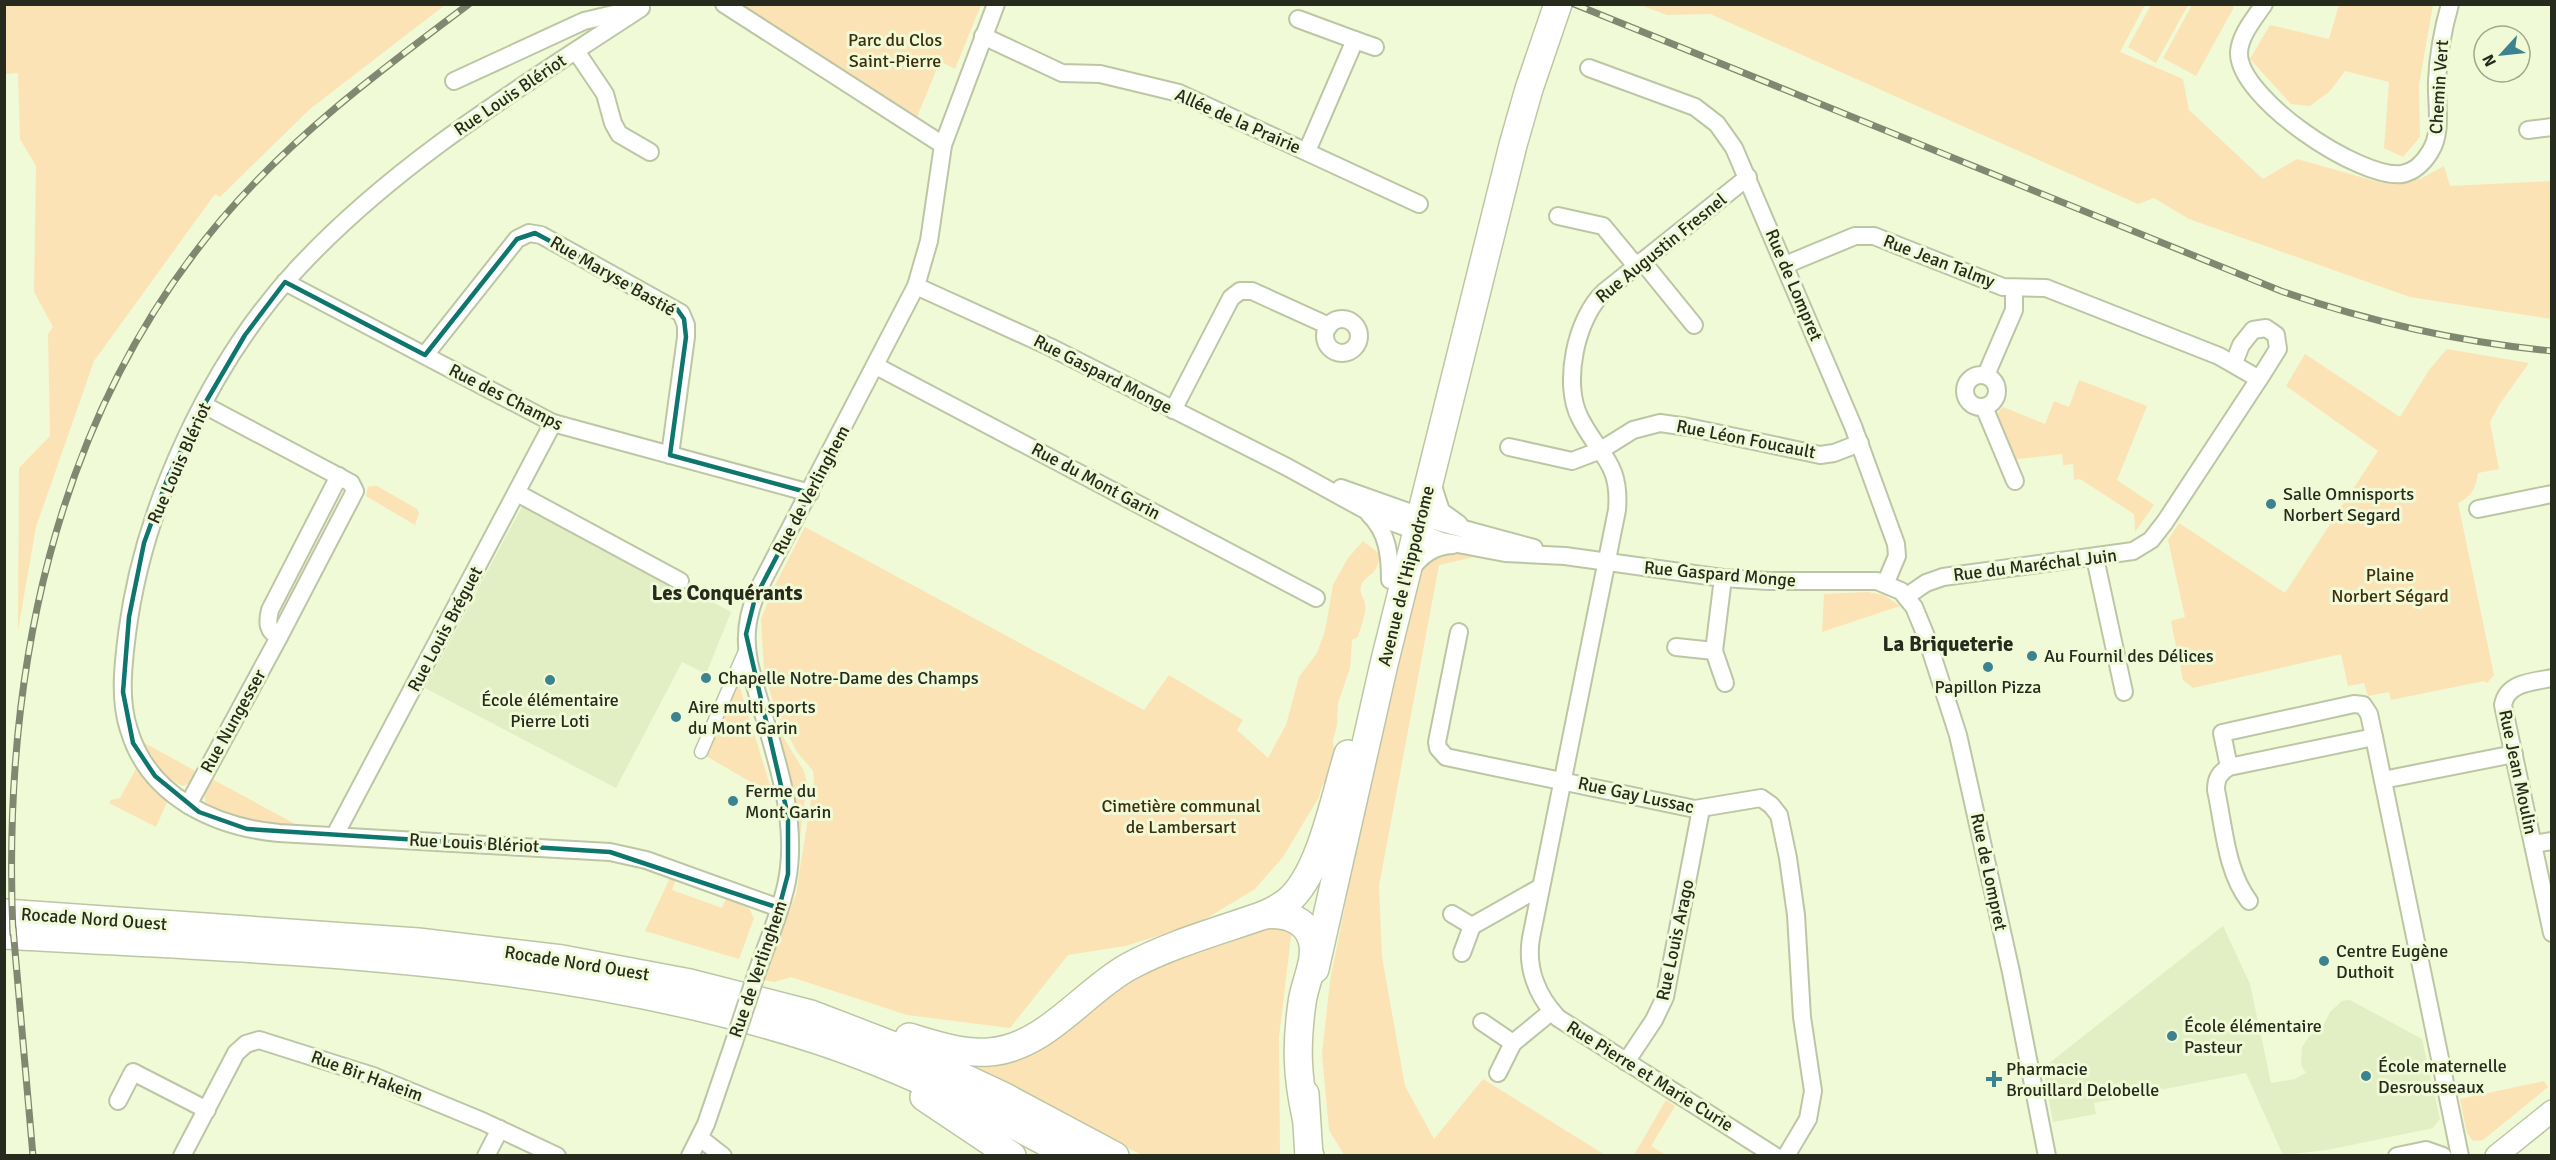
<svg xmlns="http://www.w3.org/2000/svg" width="2556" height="1160" font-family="Signika,sans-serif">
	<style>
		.built { fill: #e2eec3 }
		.green { fill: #fbe3b5 }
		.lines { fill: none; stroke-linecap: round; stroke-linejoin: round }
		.pedestrian-casing { stroke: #bdc6a4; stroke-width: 15 }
		.minor-casing { stroke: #bdc6a4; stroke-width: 20 }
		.tertiary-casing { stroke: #bdc6a4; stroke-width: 24 }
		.primary-casing { stroke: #bdc6a4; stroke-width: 30 }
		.trunk-casing { stroke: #bdc6a4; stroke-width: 30 }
		.pedestrian { stroke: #fff; stroke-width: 12 }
		.minor { stroke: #fff; stroke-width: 16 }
		.tertiary { stroke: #fff; stroke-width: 21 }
		.primary { stroke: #fff; stroke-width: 27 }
		.trunk { stroke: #fff; stroke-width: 27 }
		.rail-casing { stroke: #818871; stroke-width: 7 }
		.rail { stroke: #f0fad6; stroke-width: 4.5; stroke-dasharray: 14; stroke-linecap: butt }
		.minor-bridge-casing { stroke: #bdc6a4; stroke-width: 20; stroke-linecap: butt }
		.minor-bridge { stroke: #fff; stroke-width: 16 }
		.marked { fill: none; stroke: #0f766e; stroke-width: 4.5; stroke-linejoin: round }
		.poi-dot { fill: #3d828f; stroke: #f0fad6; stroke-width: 2 }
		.labels { text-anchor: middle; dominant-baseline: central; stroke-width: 6; stroke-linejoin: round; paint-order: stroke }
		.park-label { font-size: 18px; fill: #3e2e0d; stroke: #f0fad6 }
		.street-label { font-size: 18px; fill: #272b1e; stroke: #f0fad6 }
		.poi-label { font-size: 18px; fill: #272b1e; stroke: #f0fad6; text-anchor: start }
		.quarter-label { font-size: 21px; font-weight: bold; fill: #272b1e; stroke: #f0fad6 }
	</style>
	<rect width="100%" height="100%" fill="#f0fad6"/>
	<g class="built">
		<polygon points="525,501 731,612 706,674 682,662 616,788 425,688"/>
		<polygon points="2223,926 2250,984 2271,1083 2295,1079 2306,1073 2301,1065 2302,1047 2310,1035 2320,1032 2330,1012 2342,1001 2350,1000 2422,1039 2440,1119 2433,1128 2327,1150 2283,1155 2246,1073 2094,1103 2096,1114 2053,1122 2043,1068"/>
	</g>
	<g class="green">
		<polygon points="2230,4 2234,7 2196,76 2163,58 2192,5"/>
		<polygon points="4,5 445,5 310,109 220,197 215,194 94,361 36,527 18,630 19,468 50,436 48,334 53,327 34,292 36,166 20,139 18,73 5,74"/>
		<polygon points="734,5 981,5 955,69 940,61 917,117"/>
		<polygon points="1640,5 2145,5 2120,52 2183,79 2189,110 2263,179 2297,159 2382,183 2420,179 2444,166 2450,186 2551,181 2551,319 2410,297 2189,219 2154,198 2138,204 1710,14 1667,15"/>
		<polygon points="2151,5 2188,5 2156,63 2128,47"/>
		<polygon points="2339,5 2433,5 2419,85 2420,137 2403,157 2384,148 2389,82 2345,71 2330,91 2310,106 2291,104 2250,59 2270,25 2329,39"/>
		<path d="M2447,349L2529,363L2499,405L2490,422L2499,469L2478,473C2476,488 2472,496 2458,503L2494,675L2487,683L2484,681L2391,700L2389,692L2368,696L2364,683L2348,686L2341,654L2193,688L2183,680L2171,621L2185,617L2168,540L2179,523L2285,593L2378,451L2286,386L2305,354L2400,417L2429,370Z"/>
		<polygon points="2079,380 2147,406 2117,480 2154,505 2135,532 2134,514 2080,479 2074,480 2073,464 2063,465 2062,454 2009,460 1996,415 2003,407 2045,424 2054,401 2069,407"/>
		<polygon points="372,486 377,486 417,509 419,513 415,525 366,496 368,487"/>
		<path d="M805,527L1144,710L1169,675L1243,720L1237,730L1268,758L1286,725L1299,677L1317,653L1325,631L1333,585L1348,558L1363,541L1380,554C1377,578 1366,573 1361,586C1359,593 1364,597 1365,604C1367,613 1360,628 1358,637L1352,640L1350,668L1338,703L1337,725L1333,740L1334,750L1330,776L1322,786L1319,797L1283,857L1255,889L1197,924L1125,946L1068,955L1010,1028L907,1015L791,977L775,982L762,980L796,894L814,780L813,771L797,752L776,712L764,671L761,619L774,587Z"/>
		<path d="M1451,552L1474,557L1439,565L1379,886L1382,957L1405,1086L1434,1139L1483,1079L1605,1155H1344L1329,1130L1322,1054L1330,981L1352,871L1419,577C1426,562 1435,556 1451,552Z"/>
		<polygon points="1868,592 1884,595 1900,606 1822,632 1824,594"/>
		<polygon points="737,678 773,795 706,756"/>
		<path d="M774,722L804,771L807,783L799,845H797C797,803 787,762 774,722Z"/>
		<path d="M141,741L199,773L192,782L183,786C163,778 151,760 141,741Z"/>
		<polygon points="136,769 167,802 156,827 109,803 111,800 120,798"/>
		<path d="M212,779L299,826C281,824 211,821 205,801C203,793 208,786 212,779Z"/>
		<polygon points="670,878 675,881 672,890 722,908 726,899 749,908 754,918 739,959 645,931"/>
		<polygon points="1280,920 1292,928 1279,1037 1280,1155 1142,1155 939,1052 966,1058 1148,965"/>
		<polygon points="2544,1081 2548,1087 2483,1140 2473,1141 2467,1133 2460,1099"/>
		<polygon points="1666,1100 1675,1106 1651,1146 1666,1155 1634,1155"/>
	</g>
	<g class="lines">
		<g class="pedestrian-casing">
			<polyline id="pedestrian" points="701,752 746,649"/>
		</g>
		<g class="minor-casing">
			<g id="minor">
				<polyline points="724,4 943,145"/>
				<path d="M2264,4C2254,19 2240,35 2239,52C2237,98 2361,180 2402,174C2414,172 2424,162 2430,152C2443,132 2436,104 2437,81C2438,55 2443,29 2450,4"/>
				<path d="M641,8C521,87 396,162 297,269C210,363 143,507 127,634C123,666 119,700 129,730C149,797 215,827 279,833L610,852L646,860L779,908"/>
				<polyline points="1298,19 1355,40 1307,151"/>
				<polyline points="983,36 1062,73 1100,74 1179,93 1419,204"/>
				<polyline points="1355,40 1375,47"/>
				<polyline points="576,51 605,94 613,123 619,134 650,152"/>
				<polyline points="1589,68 1695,107 1717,124 1734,148 1853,426 1896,544 1897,556 1886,582"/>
				<polyline points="454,81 584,21 635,9"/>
				<polyline points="2528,130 2552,127"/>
				<path d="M1748,177L1604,292C1576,318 1562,384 1580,418C1599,456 1621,462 1617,510L1531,938C1526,968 1537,996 1558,1018L1775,1156"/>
				<polyline points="1558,216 1603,226 1636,266"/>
				<polyline points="1642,261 1694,325"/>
				<polyline points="1785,265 1855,236 1874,236 2003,287 2046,288 2219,356 2259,379"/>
				<polyline points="285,282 553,423 810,493"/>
				<polyline points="916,286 1050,347 1287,467 1378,517 1442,541 1505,553 1565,556 1723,578 1768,581 1877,581 1901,591 1914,607 1926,636 1958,735 2011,972 2047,1156"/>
				<circle cx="1342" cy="336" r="17"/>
				<polyline points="425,355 517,239 529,233 541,235 681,313 686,325 686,337 670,455"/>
				<polyline points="876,366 1316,598"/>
				<circle cx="1981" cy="391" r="16"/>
				<polyline points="1986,375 2014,310 2014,289"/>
				<polyline points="1984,407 2015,481"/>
				<polyline points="1173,410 1231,298 1240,291 1252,291 1329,326"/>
				<polyline points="1509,447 1572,461 1601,450 1633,430 1660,423 1688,427 1820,455 1834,453 1860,443"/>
				<polyline points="1432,483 1441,511 1459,524"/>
				<polyline points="1341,488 1434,521 1534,548"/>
				<polyline points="517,493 680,581"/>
				<polyline points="2478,509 2552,494"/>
				<path d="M1369,514C1388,532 1390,556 1390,580"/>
				<polyline points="2095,558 2124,692"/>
				<path d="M1410,570C1422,555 1433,546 1453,545"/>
				<polyline points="1907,596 1926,583 1943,577 2133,551 2151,540 2165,522 2263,373 2278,349 2276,335 2266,328 2253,330 2241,345 2234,363"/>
				<polyline points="1459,632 1437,742 1438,748 1446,757 1695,809 1761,798 1771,805 1779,815 1788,858 1796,915 1802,1017 1813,1091 1808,1119 1786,1156"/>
				<path d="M279,637C267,631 267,622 270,610L339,476"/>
				<polyline points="1676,647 1714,651 1723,578"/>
				<polyline points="1714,651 1725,683"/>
				<path d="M2552,678C2533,682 2507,682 2503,705L2552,933"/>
				<polyline points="2374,737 2460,1156"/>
				<path d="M2229,767L2222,733L2354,704L2363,705L2369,714L2374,737L2229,767C2219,773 2216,779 2216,790C2224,827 2226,871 2249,901"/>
				<polyline points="2383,780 2514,754"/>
				<polyline points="188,805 279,637 355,491 351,483 204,405"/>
				<polyline points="335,835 553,423"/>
				<polyline points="2533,844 2552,841"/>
				<polyline points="1452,914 1472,926 1541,887"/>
				<polyline points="1462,953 1472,926"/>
				<path d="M757,972C767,943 781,912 787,881C801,807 765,732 749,662C744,636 747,614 758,590L916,286L929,241L943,145L996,4"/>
				<polyline points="1482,1022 1513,1043 1552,1011"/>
				<polyline points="1626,1062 1654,1020 1665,997 1701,809"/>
				<polyline points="1498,1073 1513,1043"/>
				<polyline points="118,1101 133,1072 207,1110"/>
				<polyline points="700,1138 723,1156"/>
				<polyline points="182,1156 236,1053 246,1044 259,1040 373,1076 482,1121 557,1156"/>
				<polyline points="486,1156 500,1129"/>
				<polyline points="690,1156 706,1124 734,1042"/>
				<polyline points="2397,1156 2426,1150 2443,1156"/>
			</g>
		</g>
		<g class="tertiary-casing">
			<polyline id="tertiary" points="2496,1156 2552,1111"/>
		</g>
		<g class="primary-casing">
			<g id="primary">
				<polyline points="1315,969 1384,664 1513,145 1529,89 1558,4"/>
				<polyline points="1305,1094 1309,1156"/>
			</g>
		</g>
		<g class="trunk-casing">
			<g id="trunk">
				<polyline points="4,913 418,942 562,959 690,983 811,1014 907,1051 1003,1096 1115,1156"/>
				<path d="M1264,915C1283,913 1306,918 1312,940C1318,959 1304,984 1302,1003C1296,1046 1297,1076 1306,1117"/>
				<path d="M4,935C277,951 559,955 820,1041C907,1070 991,1112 1072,1156"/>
				<path d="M909,1037C935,1045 962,1054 989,1052C1045,1048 1082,993 1128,967C1170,944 1219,931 1264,915C1272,911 1281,907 1288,901C1321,873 1335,795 1348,754"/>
				<polyline points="924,1097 1012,1156"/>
				<polyline points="1309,1154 1310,1156"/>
			</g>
		</g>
		<use href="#pedestrian" class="pedestrian"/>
		<use href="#minor" class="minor"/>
		<use href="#tertiary" class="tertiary"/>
		<use href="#primary" class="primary"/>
		<use href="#trunk" class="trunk"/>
		<g class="rail-casing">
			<g id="rail">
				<path d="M1574,4L2281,291C2370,322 2458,342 2552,351"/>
				<polyline points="13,928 33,1156"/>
				<path d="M13,934C2,678 52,420 221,220C292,136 381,70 469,4"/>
			</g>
		</g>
		<use href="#rail" class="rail"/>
		<g class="minor-bridge-casing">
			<polyline id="minor-bridge" points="734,1042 757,972"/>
		</g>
		<use href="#minor-bridge" class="minor-bridge"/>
	</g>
	<path class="marked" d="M535,233L677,309L684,319L686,337L670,455L810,493L755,598L746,634L788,816V874L779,908L610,852L247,829L199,812L155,776L133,743L123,692L129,617L144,543L168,477L204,405L245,335L285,282L425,355L517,239Z"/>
	<g class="poi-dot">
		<circle cx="2271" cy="504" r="6"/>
		<circle cx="2032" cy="656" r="6"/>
		<circle cx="1988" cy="667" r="6"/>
		<circle cx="706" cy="678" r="6"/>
		<circle cx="550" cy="680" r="6"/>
		<circle cx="676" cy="717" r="6"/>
		<circle cx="733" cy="801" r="6"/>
		<circle cx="2324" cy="961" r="6"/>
		<circle cx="2172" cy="1036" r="6"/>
		<circle cx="2366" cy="1076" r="6"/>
		<path d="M1991 1070h6v6h6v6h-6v6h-6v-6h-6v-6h6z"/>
	</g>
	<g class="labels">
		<g class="park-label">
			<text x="895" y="40">Parc du Clos<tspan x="895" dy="21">Saint-Pierre</tspan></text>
			<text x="2390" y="575">Plaine<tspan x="2390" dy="21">Norbert Ségard</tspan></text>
			<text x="1181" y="806">Cimetière communal<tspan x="1181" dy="21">de Lambersart</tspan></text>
		</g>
		<g class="street-label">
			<text transform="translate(2439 87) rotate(-86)">Chemin Vert</text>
			<text transform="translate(510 95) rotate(-34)">Rue Louis Blériot</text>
			<text transform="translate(1238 121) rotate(24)">Allée de la Prairie</text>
			<text transform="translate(1661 248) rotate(-39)">Rue Augustin Fresnel</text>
			<text transform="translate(1939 261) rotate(21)">Rue Jean Talmy</text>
			<text transform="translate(613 276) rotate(30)">Rue Maryse Bastié</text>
			<text transform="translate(1794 285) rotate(67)">Rue de Lompret</text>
			<text transform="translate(1103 374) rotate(27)">Rue Gaspard Monge</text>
			<text transform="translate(506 397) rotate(27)">Rue des Champs</text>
			<text transform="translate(1746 439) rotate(11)">Rue Léon Foucault</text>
			<text transform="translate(179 463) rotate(-66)">Rue Louis Blériot</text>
			<text transform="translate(1096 481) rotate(28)">Rue du Mont Garin</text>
			<text transform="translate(811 490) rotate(-62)">Rue de Verlinghem</text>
			<text transform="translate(2035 565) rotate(-7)">Rue du Maréchal Juin</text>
			<text transform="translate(1720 574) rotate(5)">Rue Gaspard Monge</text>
			<text transform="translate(1406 576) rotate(-76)">Avenue de l'Hippodrome</text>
			<text transform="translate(445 629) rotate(-62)">Rue Louis Bréguet</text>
			<text transform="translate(233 721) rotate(-61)">Rue Nungesser</text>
			<text transform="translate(2518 772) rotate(78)">Rue Jean Moulin</text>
			<text transform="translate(1636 795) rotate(12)">Rue Gay Lussac</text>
			<text transform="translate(474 843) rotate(3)">Rue Louis Blériot</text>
			<text transform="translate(1989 872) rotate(78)">Rue de Lompret</text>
			<text transform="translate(94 919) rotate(4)">Rocade Nord Ouest</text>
			<text transform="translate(1675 940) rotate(-78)">Rue Louis Arago</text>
			<text transform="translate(577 963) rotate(9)">Rocade Nord Ouest</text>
			<text transform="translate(758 969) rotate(-71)">Rue de Verlinghem</text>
			<text transform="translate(367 1076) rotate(20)">Rue Bir Hakeim</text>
			<text transform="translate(1650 1076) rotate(32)">Rue Pierre et Marie Curie</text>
		</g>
		<g class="poi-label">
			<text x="2283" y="494">Salle Omnisports<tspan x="2283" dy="21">Norbert Segard</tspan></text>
			<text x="2044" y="656">Au Fournil des Délices</text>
			<text x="718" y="678">Chapelle Notre-Dame des Champs</text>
			<text x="1988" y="687" text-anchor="middle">Papillon Pizza</text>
			<text x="550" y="700" text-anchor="middle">École élémentaire<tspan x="550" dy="21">Pierre Loti</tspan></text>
			<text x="688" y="707">Aire multi sports<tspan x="688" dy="21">du Mont Garin</tspan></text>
			<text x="745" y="791">Ferme du<tspan x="745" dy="21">Mont Garin</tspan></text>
			<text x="2336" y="951">Centre Eugène<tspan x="2336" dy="21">Duthoit</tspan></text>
			<text x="2184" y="1026">École élémentaire<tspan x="2184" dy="21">Pasteur</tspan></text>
			<text x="2378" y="1066">École maternelle<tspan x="2378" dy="21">Desrousseaux</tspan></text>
			<text x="2006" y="1069">Pharmacie<tspan x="2006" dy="21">Brouillard Delobelle</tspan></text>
		</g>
		<g class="quarter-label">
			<text x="727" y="593">Les Conquérants</text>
			<text x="1948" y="644">La Briqueterie</text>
		</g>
	</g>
	<rect width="2556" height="1160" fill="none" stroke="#272b1e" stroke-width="12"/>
	<g transform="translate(2502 54) rotate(243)"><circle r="28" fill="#f0fad6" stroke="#a0a78c" stroke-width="1.5"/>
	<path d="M0-4.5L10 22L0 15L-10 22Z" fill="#3d828f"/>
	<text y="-9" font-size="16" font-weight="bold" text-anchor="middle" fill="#272b1e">N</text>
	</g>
</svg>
